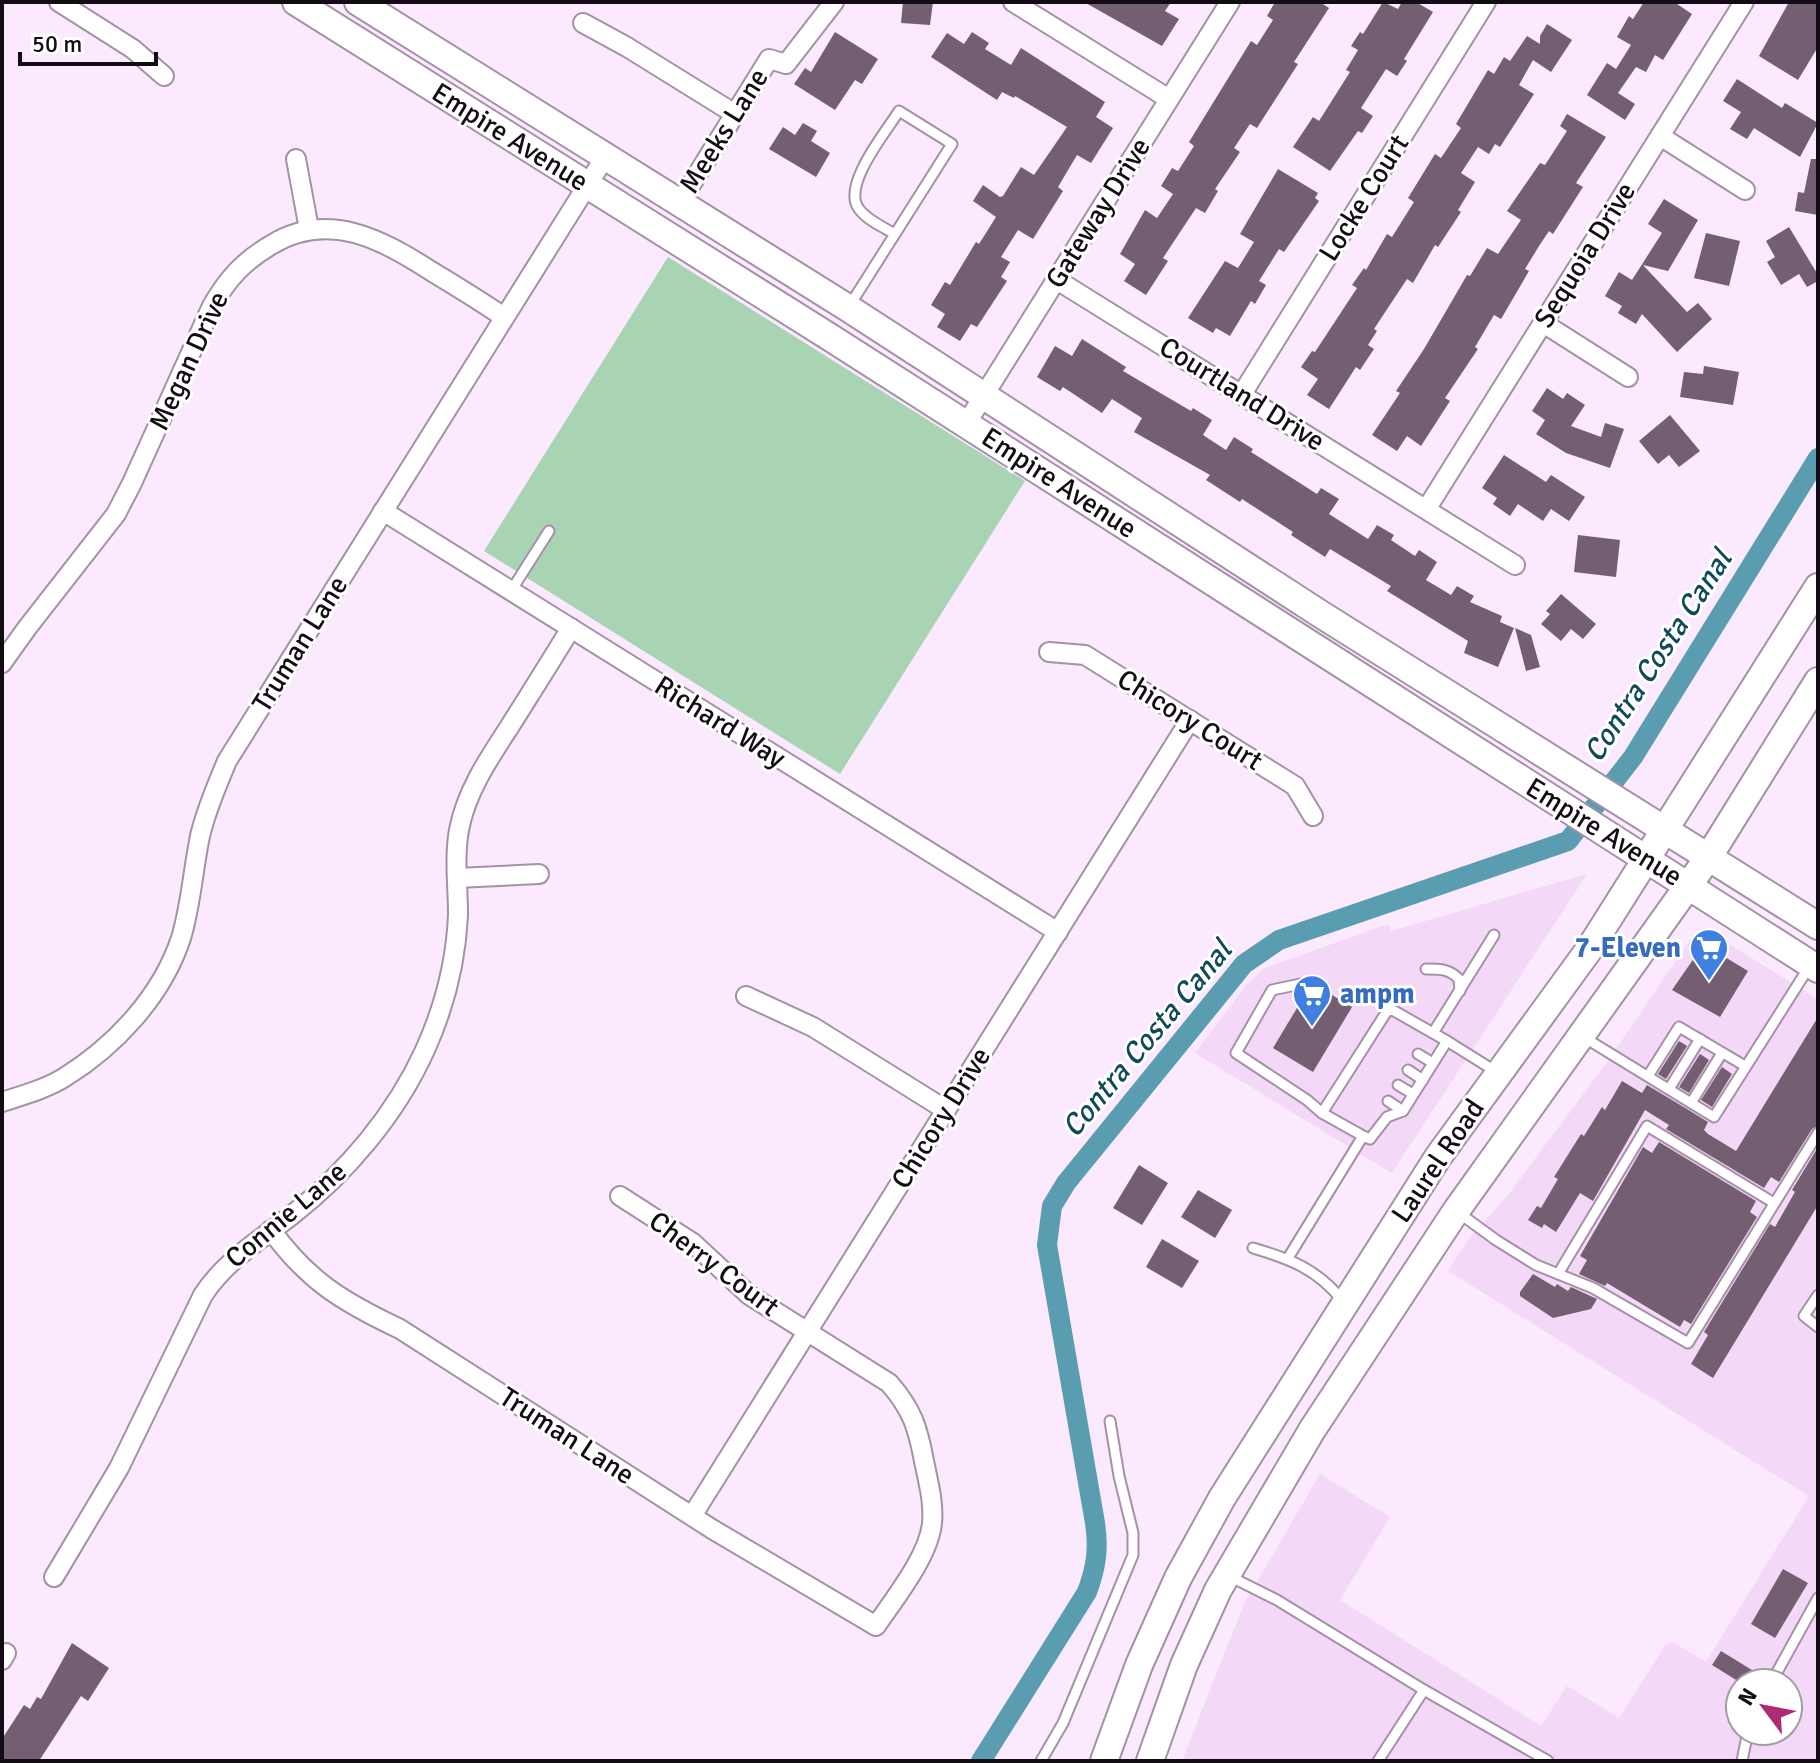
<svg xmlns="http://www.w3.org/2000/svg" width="1820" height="1763" font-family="Signika,sans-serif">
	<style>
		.built { fill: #f3d8f8; fill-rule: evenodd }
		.green { fill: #a8d4b4 }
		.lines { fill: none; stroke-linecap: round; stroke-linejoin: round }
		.canal { stroke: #5b9db0; stroke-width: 20 }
		.building { fill: #745e72 }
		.service-casing { stroke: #a590a8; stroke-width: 13 }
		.minor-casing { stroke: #a590a8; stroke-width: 22 }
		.secondary-casing { stroke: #a590a8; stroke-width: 30 }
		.service { stroke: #fff; stroke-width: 9 }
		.minor { stroke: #fff; stroke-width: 18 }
		.secondary { stroke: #fff; stroke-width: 26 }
		.labels { text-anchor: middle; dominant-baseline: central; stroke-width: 6; stroke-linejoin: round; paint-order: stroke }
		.street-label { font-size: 28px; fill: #140c15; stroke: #fff }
		.shop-label { font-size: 28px; font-weight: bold; fill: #366cbe; stroke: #fff; text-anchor: end }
		.water-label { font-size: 30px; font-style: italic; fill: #0f4a58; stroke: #fff }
	</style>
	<rect width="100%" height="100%" fill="#fbe9fe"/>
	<g class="built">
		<polygon points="1587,874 1392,1173 1195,1053 1247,984 1265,968 1388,924 1391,931"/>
		<path d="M1714,935L1818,999V1761H1182L1244,1604L1320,1474L1390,1517L1340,1600L1541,1726L1567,1686L1619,1718L1666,1644L1672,1642L1706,1662L1809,1496L1448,1271L1468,1240L1508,1195L1605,1065L1691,939ZM1740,1683H1788V1731H1740Z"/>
	</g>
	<polygon class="green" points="668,257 1025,481 840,774 484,551"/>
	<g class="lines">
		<path class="canal" d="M981,1761L1087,1592C1096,1568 1099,1549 1095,1523L1047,1245L1052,1206L1066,1183L1244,964L1279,940L1568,841L1633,757L1818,458"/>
	</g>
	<g class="building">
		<polygon points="903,2 933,2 930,25 901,23"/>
		<polygon points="1084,2 1171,2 1165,11 1179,19 1162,46"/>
		<polygon points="1275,2 1320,2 1329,8 1294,62 1298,64 1257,128 1250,124 1234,148 1240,152 1215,189 1218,191 1205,213 1196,208 1163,258 1168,261 1146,295 1124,281 1135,264 1120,254 1145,210 1157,218 1173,194 1161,186 1172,168 1178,171 1194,146 1189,142 1251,41 1257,45 1273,20 1267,16"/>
		<polygon points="1383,2 1398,9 1402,2 1416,2 1433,12 1404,59 1407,61 1397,76 1386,69 1361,108 1373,116 1362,133 1358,131 1330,171 1293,147 1313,117 1319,121 1350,72 1346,70 1358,50 1351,46 1360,32 1363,34"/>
		<polygon points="1644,2 1674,2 1692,14 1663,60 1655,55 1646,72 1636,67 1618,93 1635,104 1625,120 1587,95 1607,63 1616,69 1631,45 1617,37 1629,16 1633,19"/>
		<polygon points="1789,2 1818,2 1818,47 1798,80 1759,56"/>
		<polygon points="1547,24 1572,40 1551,72 1533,60 1519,85 1534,94 1500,147 1495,144 1489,154 1478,147 1461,173 1475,182 1458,210 1461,212 1438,247 1435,245 1413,283 1407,279 1374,329 1377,331 1368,345 1374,349 1360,370 1356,367 1329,409 1307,395 1318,379 1301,367 1312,351 1315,352 1357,288 1352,285 1364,268 1366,270 1387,234 1392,237 1414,202 1408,198 1435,154 1441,158 1461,128 1456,124 1488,70 1494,74 1504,57 1510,61 1527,36 1540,44 1540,36"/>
		<polygon points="835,32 878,59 862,84 855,80 835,110 794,84 805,68 811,72"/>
		<polygon points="972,32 989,43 985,49 1011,65 1021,48 1105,102 1096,117 1113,128 1091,163 1077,155 1058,187 1063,191 1033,239 1018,230 1001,257 1010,262 1001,277 1007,281 977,327 971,324 960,341 937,327 945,314 931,305 945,282 950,285 976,242 979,244 996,217 973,201 983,185 1000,197 1003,196 1021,167 1034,175 1067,127 1015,96 1014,98 1002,92 997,100 931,57 947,33 964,44"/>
		<polygon points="1737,79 1782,108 1785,103 1818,123 1800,157 1754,128 1747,139 1730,129 1741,112 1723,101"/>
		<polygon points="1567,114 1606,137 1576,183 1583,187 1553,234 1549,231 1539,246 1525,269 1529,271 1501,319 1494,315 1475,347 1478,349 1445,398 1450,401 1421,446 1407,436 1397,451 1372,435 1400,393 1396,391 1424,349 1467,275 1470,276 1487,248 1498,254 1521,220 1507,211 1540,163 1545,165 1567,131 1560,126"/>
		<polygon points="803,123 817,131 811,141 830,153 816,177 769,149 783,127 795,135"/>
		<polygon points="1811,159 1818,159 1818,215 1795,211 1798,192 1804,193"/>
		<polygon points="1278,169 1318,193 1315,198 1319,201 1284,252 1279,249 1259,281 1266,285 1255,304 1251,301 1230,336 1216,328 1213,333 1188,318 1225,261 1238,268 1254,242 1240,234"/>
		<polygon points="1664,199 1698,220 1668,271 1643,265 1687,312 1698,303 1712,319 1677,352 1642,314 1636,324 1618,313 1622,306 1605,296 1619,272 1632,280 1662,233 1648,224"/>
		<polygon points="1789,227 1818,275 1818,281 1807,287 1799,274 1781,285 1767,262 1775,257 1766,241"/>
		<polygon points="1706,233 1740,241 1729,286 1694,278"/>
		<polygon points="1082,339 1126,367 1123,371 1191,411 1193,408 1212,420 1203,435 1226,450 1234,437 1253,449 1251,452 1317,494 1321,488 1339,499 1329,514 1368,539 1377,525 1394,535 1391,540 1415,556 1419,550 1437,562 1426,580 1451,595 1457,586 1474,596 1470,602 1502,616 1500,622 1514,628 1498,667 1464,653 1468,641 1387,591 1391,586 1330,549 1325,557 1291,535 1293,532 1242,499 1240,502 1206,480 1210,475 1134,432 1142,418 1112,399 1102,413 1063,387 1060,391 1037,377 1055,346 1072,356"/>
		<polygon points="1704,366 1739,372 1733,405 1680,397 1684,372 1703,374"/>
		<polygon points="1547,388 1563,399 1567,393 1585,405 1571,426 1601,437 1605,423 1624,429 1610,468 1566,453 1536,434 1545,420 1532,411"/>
		<polygon points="1670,415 1700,451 1679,467 1669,455 1658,464 1639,441"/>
		<polygon points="1504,455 1546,482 1551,475 1585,497 1569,521 1551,509 1543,521 1518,504 1510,516 1493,504 1497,498 1482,488"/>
		<polygon points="1578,535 1620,540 1616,577 1574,572"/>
		<polygon points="1561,594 1596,624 1583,639 1571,629 1561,641 1541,624 1550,614 1546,611"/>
		<polygon points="1515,628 1531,635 1540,667 1526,671"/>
		<polygon points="1710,948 1748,971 1720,1017 1672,990 1699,951"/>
		<polygon points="1312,983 1352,1007 1313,1072 1273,1048"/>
		<polygon points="1818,1017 1818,1126 1812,1129 1779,1182 1771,1177 1764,1188 1666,1129 1669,1125 1645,1110 1593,1201 1580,1193 1556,1232 1544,1224 1542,1228 1528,1220 1537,1206 1541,1208 1558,1179 1554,1177 1581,1134 1584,1136 1602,1107 1605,1110 1622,1081 1642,1093 1647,1085 1687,1109 1708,1122 1704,1130 1708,1134 1736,1151"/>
		<polygon points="1679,1041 1687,1046 1666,1079 1658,1074"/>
		<polygon points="1700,1054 1709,1060 1689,1093 1679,1087"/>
		<polygon points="1722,1067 1732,1074 1712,1107 1701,1100"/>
		<polygon points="1659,1142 1756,1201 1750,1212 1757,1217 1691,1324 1684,1320 1680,1327 1607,1283 1605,1286 1579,1274 1587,1260 1580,1256 1643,1147 1652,1153"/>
		<polygon points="1818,1147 1818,1205 1713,1378 1691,1364 1708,1335 1704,1332 1770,1224 1775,1227 1795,1192 1792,1190"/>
		<polygon points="1139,1165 1168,1183 1142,1225 1113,1208"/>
		<polygon points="1198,1190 1232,1210 1215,1238 1181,1217"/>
		<polygon points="1162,1239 1199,1261 1182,1288 1146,1267"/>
		<polygon points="1533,1274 1555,1287 1557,1284 1568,1291 1571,1287 1597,1299 1591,1309 1553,1318 1520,1296 1520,1292"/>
		<polygon points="1783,1569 1808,1583 1775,1638 1751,1624"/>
		<polygon points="72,1643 109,1668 88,1701 81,1696 39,1761 2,1761 2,1739 24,1705 30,1709 37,1697 41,1699"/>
		<polygon points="1721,1651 1765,1678 1764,1683 1741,1683 1712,1665"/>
	</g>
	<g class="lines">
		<g class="service-casing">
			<g id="service">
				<path d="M850,305L952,144L899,111C886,132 841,186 859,209C867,220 883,227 895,234"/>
				<polyline points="511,591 549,531"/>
				<path d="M1426,969C1441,969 1449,969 1459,979L1460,991"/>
				<polyline points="1305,983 1272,990 1236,1053 1307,1100 1322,1113"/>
				<polyline points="1433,1033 1494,935"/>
				<polyline points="1585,1038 1714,1117 1809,967"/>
				<polyline points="1447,1041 1495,1071"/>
				<polyline points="1418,1054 1433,1063"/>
				<polyline points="1408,1070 1423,1080"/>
				<polyline points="1648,1076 1679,1027 1745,1066"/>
				<polyline points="1398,1085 1413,1094"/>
				<polyline points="1669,1089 1700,1039"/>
				<polyline points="1388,1101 1403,1111"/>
				<polyline points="1691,1103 1722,1053"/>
				<polyline points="1459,1213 1496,1240 1536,1265 1593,1288 1688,1343 1818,1133"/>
				<path d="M1253,1248C1290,1259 1317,1269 1342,1300"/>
				<polyline points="1288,1258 1363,1136 1322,1113 1389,1008 1447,1041 1403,1111 1387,1117 1370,1139 1363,1136"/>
				<polyline points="1558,1274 1647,1126 1774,1203"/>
				<polyline points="1818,1295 1804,1316 1818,1327"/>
				<polyline points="1231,1577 1277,1600 1424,1690 1378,1761"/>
				<polyline points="1771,1683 1818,1598"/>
				<polyline points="1424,1690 1548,1761"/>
				<polyline points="1041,1761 1063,1723 1133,1555 1133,1533 1119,1476 1110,1421"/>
				<polyline points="1742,1761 1748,1731"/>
			</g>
		</g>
		<g class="minor-casing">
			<g id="minor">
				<polyline points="59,2 133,49 164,76"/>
				<polyline points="1013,2 1169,99"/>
				<polyline points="583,23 627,47 735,114"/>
				<polyline points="1660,136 1745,190"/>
				<polyline points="296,159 309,229"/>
				<polyline points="679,204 769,59 786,64 834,2"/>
				<polyline points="1057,280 1515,565"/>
				<polyline points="1543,323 1628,377"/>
				<polyline points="1242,394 1486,2"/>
				<polyline points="966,424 1230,2"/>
				<polyline points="1427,508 1744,2"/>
				<polyline points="383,511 1058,932"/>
				<polyline points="1049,652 1085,655 1295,786 1313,816"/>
				<path d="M2,663L27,628L116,514L132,483L212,306C228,278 244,261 271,245C328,210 381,239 431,271C456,286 480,301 504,317"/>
				<polyline points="457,878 539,874"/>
				<polyline points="746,996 813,1027 946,1110"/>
				<path d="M2,1102C23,1095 46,1089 65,1077C115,1046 162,996 181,938C191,905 193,870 200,836C206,810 217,785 227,761L605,157"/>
				<path d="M271,1230C308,1281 343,1302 400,1329L712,1529L876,1626C894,1599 929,1556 932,1523C934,1502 928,1481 924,1461C918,1428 912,1409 889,1383L749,1295L693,1243L620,1196"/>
				<polyline points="692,1516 1190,720"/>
				<path d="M54,1577L119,1468L203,1295C226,1260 260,1240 292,1215C347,1172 396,1114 425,1050C444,1008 456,961 458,915C458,886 454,858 459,830C466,792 489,758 510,726C530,694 551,661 571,628"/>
				<polyline points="2,1660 6,1653"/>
			</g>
		</g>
		<g class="secondary-casing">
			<g id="secondary">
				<polyline points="296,2 828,336 1818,969"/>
				<polyline points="358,2 848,308 1322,615 1818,926"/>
				<polyline points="1104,1761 1139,1665 1178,1578 1222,1498 1438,1157 1588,951 1818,587"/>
				<polyline points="1150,1761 1184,1665 1218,1590 1312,1430 1456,1211 1708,858 1818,681"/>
			</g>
		</g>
		<use href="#service" class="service"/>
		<use href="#minor" class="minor"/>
		<use href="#secondary" class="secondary"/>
	</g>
	<defs>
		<g id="supermarket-pin" transform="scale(2)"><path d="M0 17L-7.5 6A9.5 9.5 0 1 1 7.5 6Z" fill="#3f7fe0" stroke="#fff"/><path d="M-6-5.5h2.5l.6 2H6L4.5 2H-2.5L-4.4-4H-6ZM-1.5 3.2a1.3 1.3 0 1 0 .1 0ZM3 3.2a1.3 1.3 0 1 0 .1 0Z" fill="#fff"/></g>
	</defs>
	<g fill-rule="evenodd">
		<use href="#supermarket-pin" x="1709" y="948"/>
		<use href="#supermarket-pin" x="1312" y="994"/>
	</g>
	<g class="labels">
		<g class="street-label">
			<text transform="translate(724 131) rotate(-58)">Meeks Lane</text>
			<text transform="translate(510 137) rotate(32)">Empire Avenue</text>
			<text transform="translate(1364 198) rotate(-58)">Locke Court</text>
			<text transform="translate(1098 213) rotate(-58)">Gateway Drive</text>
			<text transform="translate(1585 255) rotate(-58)">Sequoia Drive</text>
			<text transform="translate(189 361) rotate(-65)">Megan Drive</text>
			<text transform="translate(1242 394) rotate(32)">Courtland Drive</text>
			<text transform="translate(1059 483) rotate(33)">Empire Avenue</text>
			<text transform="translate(300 644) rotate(-58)">Truman Lane</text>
			<text transform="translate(1190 720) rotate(32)">Chicory Court</text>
			<text transform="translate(720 722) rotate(32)">Richard Way</text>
			<text transform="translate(1604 832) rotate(32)">Empire Avenue</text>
			<text transform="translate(941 1118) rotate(-58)">Chicory Drive</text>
			<text transform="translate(1438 1161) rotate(-56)">Laurel Road</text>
			<text transform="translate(286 1215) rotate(-40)">Connie Lane</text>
			<text transform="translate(714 1264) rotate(37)">Cherry Court</text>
			<text transform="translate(567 1436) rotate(33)">Truman Lane</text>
		</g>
		<g class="shop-label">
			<text x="1681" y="948">7-Eleven</text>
			<text x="1340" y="994" text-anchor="start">ampm</text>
		</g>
		<g class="water-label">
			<text transform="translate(1658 656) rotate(-57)">Contra Costa Canal</text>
			<text transform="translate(1147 1039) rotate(-50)">Contra Costa Canal</text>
		</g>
	</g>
	<rect width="1820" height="1763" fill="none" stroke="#140c15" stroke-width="8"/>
	<g transform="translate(1764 1707) rotate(302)"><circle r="38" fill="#ffffff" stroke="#a19ea1" stroke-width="2"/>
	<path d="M0-6L14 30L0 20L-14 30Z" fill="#ad2a74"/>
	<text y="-12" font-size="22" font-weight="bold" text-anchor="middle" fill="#140c15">N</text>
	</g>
	<path d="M20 52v12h136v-12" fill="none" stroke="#140c15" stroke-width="4"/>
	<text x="32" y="52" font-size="24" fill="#140c15" stroke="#ffffff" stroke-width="6" paint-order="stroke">50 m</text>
</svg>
